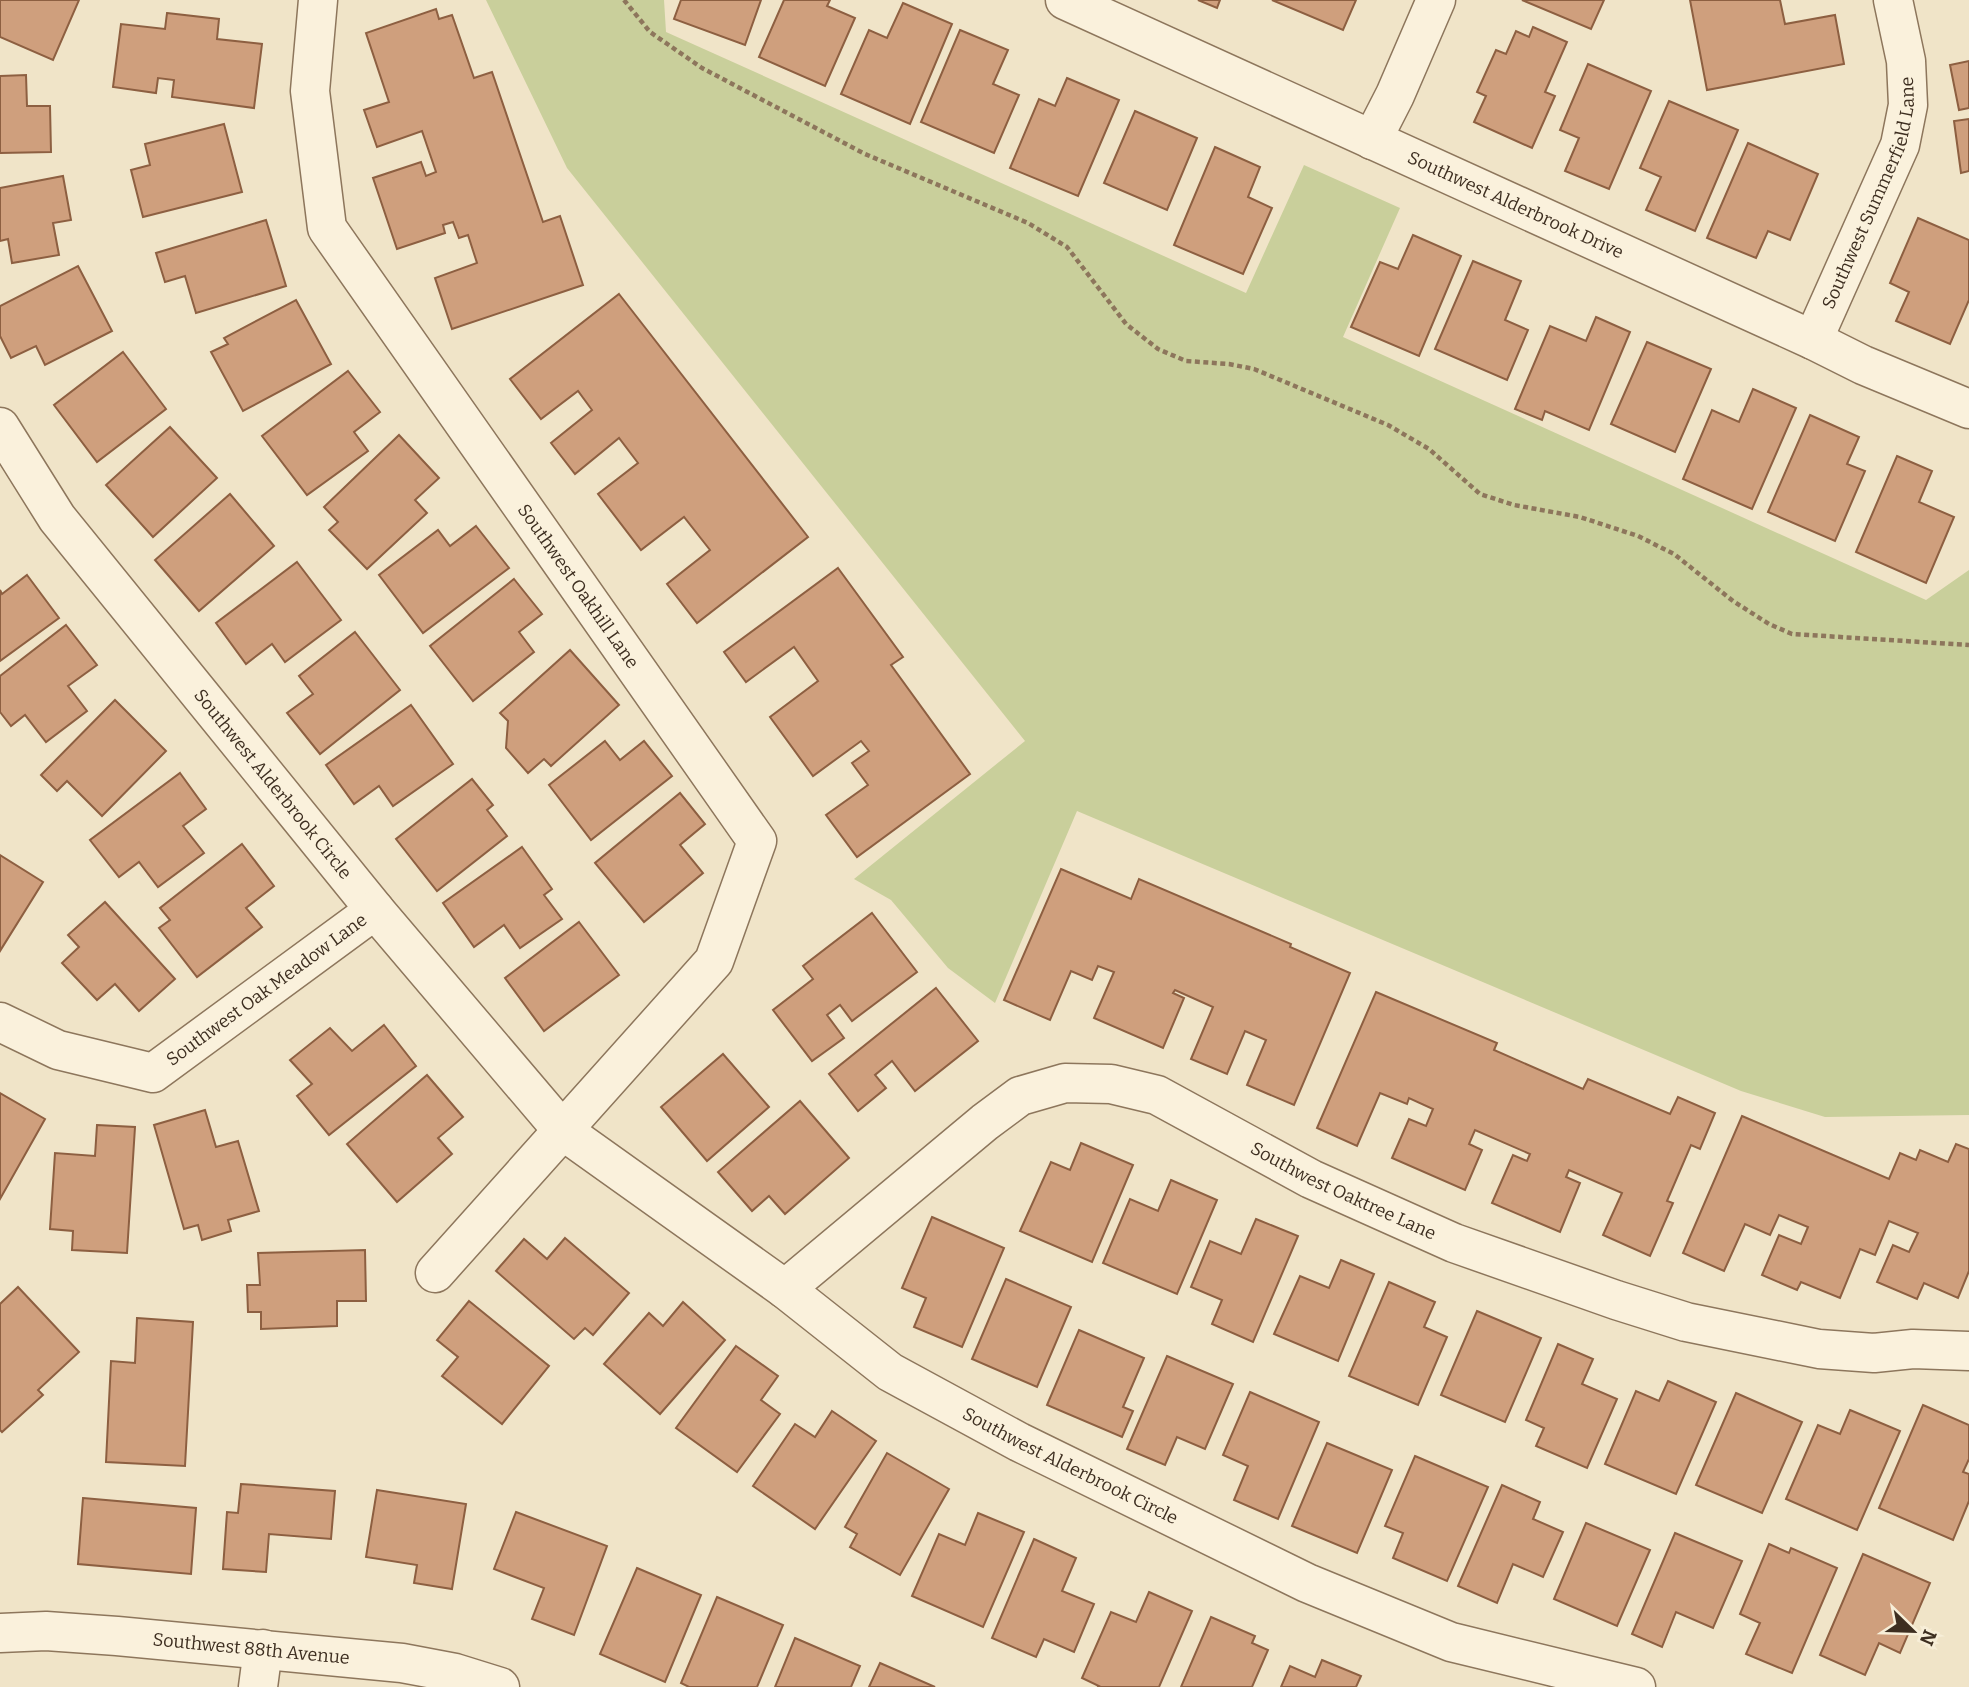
<svg xmlns="http://www.w3.org/2000/svg" width="1969" height="1687" font-family="Bitter,serif">
	<style>
		.green { fill: #c9cf9b }
		.building { fill: #cf9f7d; stroke: #8d5f41; stroke-width: 2 }
		.lines { fill: none; stroke-linecap: round; stroke-linejoin: round }
		.minor-casing { stroke: #8d765c; stroke-width: 41 }
		.path { stroke: #8d765c; stroke-width: 4.5; stroke-dasharray: 5 3.5; stroke-linecap: butt }
		.minor { stroke: #faf1dc; stroke-width: 38 }
		.labels { text-anchor: middle; dominant-baseline: central; stroke-width: 7; stroke-linejoin: round; paint-order: stroke }
		.street-label { font-size: 18px; fill: #3d2e20; stroke: #f7eed8 }
	</style>
	<rect width="100%" height="100%" fill="#f0e4c8"/>
	<polygon class="green" points="486,0 664,0 666,32 1246,293 1304,165 1400,208 1343,337 1926,600 1969,570 1969,1115 1825,1117 1741,1091 1077,811 995,1003 948,968 891,900 854,879 1025,741 567,168"/>
	<g class="building">
		<polygon points="0,0 79,0 53,60 0,37"/>
		<polygon points="681,0 761,0 745,45 674,19"/>
		<polygon points="784,0 830,0 827,6 855,18 825,86 759,57"/>
		<polygon points="1198,0 1220,0 1217,8"/>
		<polygon points="1272,0 1356,0 1343,30"/>
		<polygon points="1522,0 1604,0 1591,29"/>
		<polygon points="1690,0 1780,0 1785,24 1835,15 1844,64 1707,90"/>
		<polygon points="903,3 952,24 910,124 841,94 869,30 887,38"/>
		<polygon points="436,9 439,19 452,15 474,78 492,72 543,222 560,216 583,285 452,329 435,278 477,263 468,235 459,238 453,222 443,225 445,233 397,249 373,178 421,162 426,176 436,172 422,131 377,147 364,110 389,102 366,33"/>
		<polygon points="167,13 219,19 217,39 262,44 254,108 172,97 174,80 158,78 156,93 113,87 121,24 165,29"/>
		<polygon points="1533,27 1567,42 1545,92 1555,96 1532,148 1474,122 1486,96 1477,92 1496,50 1506,54 1516,31 1529,37"/>
		<polygon points="960,30 1008,50 993,84 1019,95 994,153 921,122"/>
		<polygon points="1969,61 1969,108 1959,110 1950,65"/>
		<polygon points="1588,64 1651,91 1609,189 1565,171 1579,138 1560,130"/>
		<polygon points="26,75 27,106 50,106 51,152 0,153 0,76"/>
		<polygon points="1067,78 1119,100 1078,196 1010,168 1039,99 1055,106"/>
		<polygon points="1669,101 1738,130 1695,231 1646,210 1661,177 1640,168"/>
		<polygon points="1135,111 1197,138 1167,210 1104,183"/>
		<polygon points="1969,119 1969,171 1961,173 1954,121"/>
		<polygon points="224,124 242,192 143,217 131,170 150,165 145,144"/>
		<polygon points="1748,143 1818,174 1790,240 1768,231 1756,258 1707,238"/>
		<polygon points="1215,147 1260,167 1248,197 1272,208 1243,274 1174,245"/>
		<polygon points="63,176 71,220 53,223 59,255 12,263 8,239 0,241 0,188"/>
		<polygon points="1918,218 1969,240 1969,300 1950,344 1896,321 1909,292 1890,283"/>
		<polygon points="266,220 286,286 196,313 185,276 165,282 156,253"/>
		<polygon points="1413,235 1461,256 1419,356 1351,327 1380,262 1398,269"/>
		<polygon points="1473,261 1521,281 1505,320 1528,330 1507,380 1435,349"/>
		<polygon points="78,266 112,331 45,365 36,346 11,358 0,336 0,306"/>
		<polygon points="619,294 808,537 697,623 667,584 710,550 684,517 641,550 598,494 638,463 619,438 575,474 551,443 592,410 578,391 541,419 510,379"/>
		<polygon points="296,300 331,364 243,411 211,352 228,344 224,338"/>
		<polygon points="1596,317 1630,332 1589,430 1545,411 1542,420 1515,409 1550,326 1586,341"/>
		<polygon points="1647,342 1711,369 1675,452 1611,424"/>
		<polygon points="123,352 166,409 97,462 54,405"/>
		<polygon points="348,371 380,412 354,432 368,451 307,495 262,436"/>
		<polygon points="1753,389 1796,408 1752,509 1683,479 1712,410 1739,422"/>
		<polygon points="1810,415 1859,437 1847,464 1865,471 1835,541 1768,512"/>
		<polygon points="170,427 217,478 153,537 106,485"/>
		<polygon points="399,435 439,478 415,500 427,513 367,569 329,530 338,522 324,507"/>
		<polygon points="1897,456 1932,471 1919,502 1954,517 1926,583 1856,552"/>
		<polygon points="230,494 274,546 199,611 155,560"/>
		<polygon points="476,526 509,568 423,633 379,575 438,530 450,546"/>
		<polygon points="297,562 341,620 285,662 272,644 246,664 216,623"/>
		<polygon points="838,568 903,657 891,665 970,774 857,857 826,815 868,785 852,763 869,751 861,741 813,776 770,717 818,681 794,647 746,682 724,652"/>
		<polygon points="27,575 59,618 0,661 0,590 2,594"/>
		<polygon points="514,579 542,614 519,632 534,652 473,701 430,646"/>
		<polygon points="66,625 97,665 68,686 87,711 46,742 25,715 11,726 0,712 0,676"/>
		<polygon points="355,632 400,690 320,754 287,713 313,694 299,676"/>
		<polygon points="570,650 619,705 551,766 544,759 528,773 506,748 508,721 500,713"/>
		<polygon points="115,700 166,751 102,816 67,781 57,791 41,775"/>
		<polygon points="411,705 453,764 393,806 379,786 354,804 326,765"/>
		<polygon points="605,741 620,760 644,741 672,776 591,840 549,785"/>
		<polygon points="180,773 206,809 183,826 204,853 158,887 139,862 119,877 90,840"/>
		<polygon points="472,779 493,805 487,810 507,836 437,891 396,839"/>
		<polygon points="680,793 705,824 680,845 703,873 644,922 595,863"/>
		<polygon points="242,844 274,886 246,908 262,927 197,977 159,928 170,920 160,908"/>
		<polygon points="522,847 552,889 544,895 562,919 520,948 504,925 474,947 443,903"/>
		<polygon points="0,855 43,882 0,951"/>
		<polygon points="1061,869 1131,899 1139,879 1291,944 1290,947 1350,973 1294,1105 1247,1085 1266,1040 1245,1031 1227,1074 1191,1059 1213,1007 1175,990 1173,993 1184,998 1163,1048 1094,1018 1114,972 1098,966 1092,980 1071,971 1050,1020 1004,1000"/>
		<polygon points="105,902 175,979 139,1011 115,984 97,1000 62,963 79,947 68,935"/>
		<polygon points="872,913 917,972 852,1021 840,1005 827,1015 844,1038 812,1061 773,1010 813,979 803,966"/>
		<polygon points="579,922 619,975 544,1031 505,978"/>
		<polygon points="936,988 978,1041 915,1091 892,1061 875,1075 886,1088 858,1111 829,1074"/>
		<polygon points="1376,992 1497,1043 1494,1050 1583,1089 1588,1079 1670,1114 1678,1097 1715,1113 1700,1149 1691,1145 1667,1201 1673,1203 1650,1256 1603,1235 1622,1193 1569,1170 1566,1177 1580,1183 1560,1232 1492,1203 1513,1155 1527,1161 1530,1154 1475,1130 1469,1144 1482,1150 1465,1190 1392,1158 1409,1119 1426,1126 1433,1109 1409,1098 1407,1104 1380,1093 1357,1146 1317,1128"/>
		<polygon points="384,1025 416,1066 329,1135 297,1096 312,1084 290,1060 330,1028 352,1051"/>
		<polygon points="723,1054 769,1107 707,1161 661,1107"/>
		<polygon points="427,1075 463,1117 438,1138 452,1154 397,1202 347,1144"/>
		<polygon points="0,1093 45,1119 0,1199"/>
		<polygon points="800,1101 849,1158 785,1214 769,1196 752,1211 718,1172"/>
		<polygon points="205,1110 216,1147 238,1141 259,1211 228,1220 231,1231 202,1240 198,1225 184,1229 154,1125"/>
		<polygon points="1742,1116 1889,1179 1900,1153 1916,1160 1920,1150 1948,1162 1956,1144 1969,1149 1969,1271 1958,1298 1924,1283 1917,1299 1877,1282 1893,1245 1909,1252 1918,1233 1889,1221 1875,1255 1860,1249 1840,1298 1801,1282 1797,1290 1762,1275 1779,1235 1801,1244 1808,1227 1779,1215 1770,1235 1745,1224 1724,1271 1683,1253"/>
		<polygon points="97,1125 135,1127 127,1253 72,1250 73,1231 50,1229 55,1153 95,1156"/>
		<polygon points="1081,1143 1133,1165 1092,1262 1020,1231 1051,1162 1070,1170"/>
		<polygon points="1171,1180 1217,1200 1177,1294 1103,1263 1130,1199 1158,1211"/>
		<polygon points="932,1217 1004,1248 962,1347 914,1327 926,1298 902,1288"/>
		<polygon points="1256,1219 1298,1236 1253,1342 1212,1324 1222,1300 1191,1287 1210,1241 1241,1254"/>
		<polygon points="565,1238 629,1293 593,1335 585,1328 574,1339 496,1271 524,1239 547,1259"/>
		<polygon points="365,1250 366,1301 337,1301 337,1326 261,1329 261,1312 248,1312 247,1285 260,1285 258,1253"/>
		<polygon points="1341,1260 1374,1274 1338,1361 1274,1334 1300,1276 1329,1288"/>
		<polygon points="1006,1279 1071,1307 1037,1387 972,1359"/>
		<polygon points="1389,1282 1435,1302 1424,1327 1447,1337 1418,1405 1349,1376"/>
		<polygon points="18,1287 79,1352 38,1390 43,1395 2,1432 0,1430 0,1304"/>
		<polygon points="469,1301 549,1366 502,1424 442,1376 458,1357 437,1340"/>
		<polygon points="683,1302 725,1340 660,1414 604,1364 649,1313 663,1326"/>
		<polygon points="1477,1311 1541,1338 1505,1422 1441,1395"/>
		<polygon points="137,1318 193,1322 185,1466 106,1462 111,1361 135,1363"/>
		<polygon points="1079,1330 1144,1358 1123,1407 1133,1411 1122,1437 1047,1405"/>
		<polygon points="1558,1344 1593,1359 1582,1384 1617,1399 1587,1468 1536,1446 1544,1428 1526,1420"/>
		<polygon points="736,1346 778,1376 761,1400 780,1414 737,1472 676,1428"/>
		<polygon points="1167,1356 1233,1384 1205,1449 1177,1437 1165,1465 1127,1449"/>
		<polygon points="1668,1381 1716,1402 1676,1494 1605,1464 1636,1391 1659,1401"/>
		<polygon points="1250,1392 1319,1422 1278,1519 1234,1500 1248,1466 1223,1455"/>
		<polygon points="1736,1393 1802,1422 1762,1513 1696,1485"/>
		<polygon points="1923,1405 1969,1425 1969,1459 1963,1472 1969,1474 1969,1501 1953,1540 1879,1508"/>
		<polygon points="1850,1410 1900,1431 1857,1530 1786,1499 1818,1425 1840,1434"/>
		<polygon points="832,1411 876,1441 815,1529 753,1486 795,1424 815,1437"/>
		<polygon points="1327,1443 1392,1470 1357,1553 1292,1526"/>
		<polygon points="887,1453 949,1489 900,1575 850,1547 857,1534 845,1527"/>
		<polygon points="1415,1456 1488,1487 1447,1581 1393,1558 1403,1533 1385,1526"/>
		<polygon points="241,1484 335,1491 331,1539 269,1534 266,1572 223,1569 227,1512 238,1513"/>
		<polygon points="1502,1485 1540,1502 1533,1519 1563,1532 1543,1577 1513,1564 1497,1603 1458,1586"/>
		<polygon points="377,1490 466,1504 452,1589 414,1583 417,1565 366,1557"/>
		<polygon points="83,1498 196,1508 191,1574 78,1564"/>
		<polygon points="516,1512 607,1546 574,1635 532,1619 544,1588 494,1569"/>
		<polygon points="978,1513 1024,1532 983,1627 912,1596 939,1534 965,1545"/>
		<polygon points="1586,1523 1650,1550 1617,1626 1554,1599"/>
		<polygon points="1675,1533 1742,1561 1713,1628 1676,1612 1662,1647 1632,1634"/>
		<polygon points="1034,1539 1076,1558 1062,1591 1094,1604 1074,1652 1044,1639 1036,1657 992,1638"/>
		<polygon points="1769,1544 1789,1553 1791,1548 1837,1568 1792,1673 1746,1654 1760,1623 1740,1614"/>
		<polygon points="1863,1554 1930,1583 1900,1653 1879,1643 1865,1675 1820,1655"/>
		<polygon points="637,1568 701,1595 665,1682 600,1654"/>
		<polygon points="1149,1592 1192,1611 1159,1687 1098,1687 1099,1686 1082,1678 1111,1612 1136,1622"/>
		<polygon points="717,1597 783,1625 757,1687 689,1687 681,1683"/>
		<polygon points="1211,1617 1255,1636 1252,1643 1268,1650 1252,1687 1181,1687"/>
		<polygon points="795,1638 860,1666 851,1687 775,1687"/>
		<polygon points="1322,1660 1361,1676 1356,1687 1281,1687 1290,1666 1315,1677"/>
		<polygon points="880,1663 935,1687 869,1687"/>
	</g>
	<g class="lines">
		<g class="minor-casing">
			<g id="minor">
				<path id="s1" d="M318,0L310,91L327,228L757,841L714,961L435,1273"/>
				<path id="s2" d="M1065,0L1813,340L1863,365L1969,409"/>
				<polyline points="1372,140 1395,95 1436,0"/>
				<path id="s3" d="M1813,340L1900,145L1908,105L1906,61L1893,0"/>
				<path id="s4" d="M0,427L57,518L375,910L562,1130L785,1289L890,1372L1019,1442L1307,1583L1451,1642L1636,1687"/>
				<path id="s5" d="M0,1022L58,1050L153,1073L375,910"/>
				<path id="s6" d="M785,1289L985,1122L1020,1096L1065,1083L1111,1084L1157,1095L1311,1179L1454,1243L1616,1300L1686,1322L1819,1349L1874,1353L1913,1349L1969,1351"/>
				<path id="s7" d="M0,1633L46,1631L117,1636L402,1663L455,1673L500,1687"/>
				<polyline points="258,1687 263,1649"/>
			</g>
		</g>
		<polyline class="path" points="624,0 650,32 702,68 865,154 1028,223 1067,247 1126,324 1158,349 1186,361 1229,364 1254,369 1388,425 1429,449 1480,494 1514,505 1580,517 1638,536 1674,554 1733,601 1769,624 1792,634 1969,645"/>
		<use href="#minor" class="minor"/>
	</g>
	<g class="labels">
		<g class="street-label">
			<text stroke="none"><textPath href="#s3" startOffset="159">Southwest Summerfield Lane</textPath></text>
			<text stroke="none"><textPath href="#s2" startOffset="495">Southwest Alderbrook Drive</textPath></text>
			<text stroke="none"><textPath href="#s1" startOffset="667">Southwest Oakhill Lane</textPath></text>
			<text stroke="none"><textPath href="#s4" startOffset="450">Southwest Alderbrook Circle</textPath></text>
			<text stroke="none"><textPath href="#s5" startOffset="303">Southwest Oak Meadow Lane</textPath></text>
			<text stroke="none"><textPath href="#s6" startOffset="654">Southwest Oaktree Lane</textPath></text>
			<text stroke="none"><textPath href="#s4" startOffset="1512">Southwest Alderbrook Circle</textPath></text>
			<text stroke="none"><textPath href="#s7" startOffset="252">Southwest 88th Avenue</textPath></text>
		</g>
	</g>
	<g transform="translate(1913 1631) rotate(113)" stroke="#f7eed8" stroke-width="5" paint-order="stroke">
	<path d="M0-5L12 26L0 18L-12 26Z" fill="#3d2e20"/>
	<text y="-10" font-size="19" font-weight="bold" text-anchor="middle" fill="#3d2e20">N</text>
	</g>
</svg>
